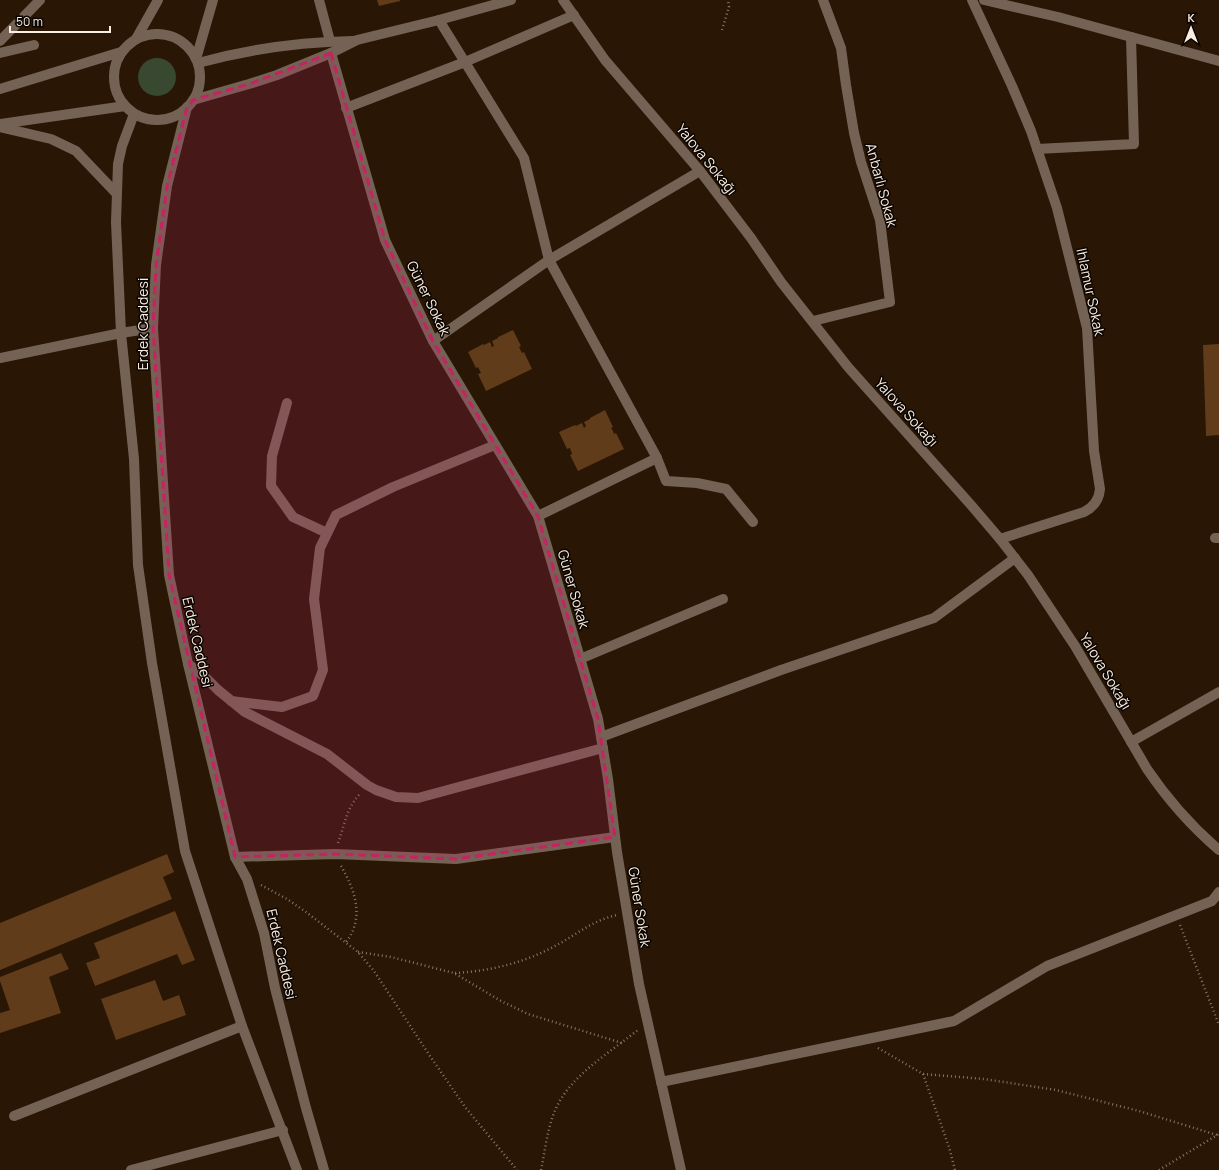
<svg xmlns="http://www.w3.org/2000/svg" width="1219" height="1170" font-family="Manrope,sans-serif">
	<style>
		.green { fill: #384831 }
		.building { fill: #603c1a }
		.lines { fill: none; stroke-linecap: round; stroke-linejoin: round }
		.path { stroke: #867667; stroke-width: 2.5; stroke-dasharray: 1 3; stroke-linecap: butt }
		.minor { stroke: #746354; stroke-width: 10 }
		.marked { fill: #c52362; fill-opacity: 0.2; stroke: #c52362; stroke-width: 3; stroke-dasharray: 8 5; stroke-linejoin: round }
		.labels { text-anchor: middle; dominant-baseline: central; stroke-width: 3; stroke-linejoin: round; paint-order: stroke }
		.street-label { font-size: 14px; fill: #faede2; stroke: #0b0501 }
	</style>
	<rect width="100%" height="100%" fill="#291605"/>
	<circle class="green" cx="157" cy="77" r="19"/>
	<g class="building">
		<polygon points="377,0 400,0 400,1 379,6"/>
		<polygon points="513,330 521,346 519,347 522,353 524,352 532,369 486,391 478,374 481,373 478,367 476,368 468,352 483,344 484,345 490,342 492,347 494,346 492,341 498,338 498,337"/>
		<polygon points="1219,344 1219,435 1206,436 1203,345"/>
		<polygon points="605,410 613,427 611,428 613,431 614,434 616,433 624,449 578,471 570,455 572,454 570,448 567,449 559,432 575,425 576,426 582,423 584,428 586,426 584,422 590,419 590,418"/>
		<polygon points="167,854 174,872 163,877 172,899 0,970 0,923"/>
		<polygon points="175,911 195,960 182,965 177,954 95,986 86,963 100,958 94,943"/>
		<polygon points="61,953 69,969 49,977 61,1013 0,1033 0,1013 10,1010 0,981 0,977"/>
		<polygon points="155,980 163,1001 179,995 186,1015 116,1040 101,999"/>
	</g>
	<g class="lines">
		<g class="path">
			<polyline points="722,30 729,7 728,0"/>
			<path d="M338,843C345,825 346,808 360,794"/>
			<path d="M341,866C355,890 365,918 346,942"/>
			<polyline points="261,885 287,899 306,912 358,952 374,971 430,1056 465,1107 517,1170"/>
			<polyline points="1180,925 1219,1025"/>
			<polyline points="358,952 391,957 454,973 501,1001 528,1014 622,1043"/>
			<path d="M455,973C490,971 524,963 555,946C576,935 593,920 617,915"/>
			<polyline points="878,1048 923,1074 984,1079 1056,1090 1139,1111 1217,1135"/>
			<polyline points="923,1074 949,1147 955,1170"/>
			<path d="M541,1170C545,1151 547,1131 554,1113C568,1076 610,1053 639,1029"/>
			<polyline points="1159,1170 1219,1134"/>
		</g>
		<g class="minor">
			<polyline points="319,0 330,41"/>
			<path d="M563,0L605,60L700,171L751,238L781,282L848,367L971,505L1000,539L1028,575L1075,646L1147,769C1168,800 1191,826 1219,850"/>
			<path d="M972,0L1012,86L1031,131L1057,208L1087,328L1094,451L1100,489C1099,500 1094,507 1084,512L1000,539"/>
			<polyline points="984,0 1058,17 1219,61"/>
			<polyline points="439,20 524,158 549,260 657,458 538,516"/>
			<circle cx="157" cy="77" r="43"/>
			<polyline points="136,39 158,0"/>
			<polyline points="0,41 40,0"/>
			<polyline points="0,53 34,45"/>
			<polyline points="331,53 385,240 433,341 538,516 598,719 608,779 617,852 639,984 681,1170"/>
			<polyline points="196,59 213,0"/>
			<path d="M198,63C249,49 300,42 353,41"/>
			<polyline points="0,89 121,52"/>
			<polyline points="193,100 249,84 277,75 331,53 357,40 439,20 511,0"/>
			<polyline points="187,107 167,186 156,265 153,328 169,575 188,664 235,857 247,879 264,933 275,988 306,1108 324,1170"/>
			<polyline points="346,108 465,62 574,15"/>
			<polyline points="134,114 122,146 118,164 116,222 121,333 134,459 138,565 152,663 185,851 242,1026 297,1170"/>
			<polyline points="0,124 125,106"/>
			<polyline points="0,127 51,139 76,151 116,193"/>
			<polyline points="1037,149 1134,144 1131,37"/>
			<polyline points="813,321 890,302 880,220 861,162 854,133 846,85 841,48 823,0"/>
			<polyline points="433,341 549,260 700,171"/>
			<polyline points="0,358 121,333 153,328"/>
			<polyline points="287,403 272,456 271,486 293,517 327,533"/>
			<polyline points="657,458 666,481 697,483 726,489 753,522"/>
			<polyline points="1215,538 1219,538"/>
			<polyline points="580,659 723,599"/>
			<polyline points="188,664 206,678 218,690 245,712 327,754 367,785 376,790 396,797 418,798 603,748"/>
			<polyline points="231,701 282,707 313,696 323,670 314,599 320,548 336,515 393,487 495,445"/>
			<polyline points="601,737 781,670 934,618 1015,558"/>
			<polyline points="1131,742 1219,692"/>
			<polyline points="235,857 335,854 456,859 615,837"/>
			<polyline points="661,1082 954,1021 1047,966 1212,901 1219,892"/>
			<polyline points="14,1116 242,1026"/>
			<polyline points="131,1170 283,1130"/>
		</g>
	</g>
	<path class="marked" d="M331,53L385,240L433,341L538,516L598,719L615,837L456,859L335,854L235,857L169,575L153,328L156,265L167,186L187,107L193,100L249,84Z"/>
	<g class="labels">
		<g class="street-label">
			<text transform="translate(707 159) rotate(51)">Yalova Sokağı</text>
			<text transform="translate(882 185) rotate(75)">Anbarlı Sokak</text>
			<text transform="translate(1091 292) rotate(78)">Ihlamur Sokak</text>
			<text transform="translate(429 298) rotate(64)">Güner Sokak</text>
			<text transform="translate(142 324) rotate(-90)">Erdek Caddesi</text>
			<text transform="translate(907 412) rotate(48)">Yalova Sokağı</text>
			<text transform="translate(574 589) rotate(74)">Güner Sokak</text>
			<text transform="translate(198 642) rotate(77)">Erdek Caddesi</text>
			<text transform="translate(1106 671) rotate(59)">Yalova Sokağı</text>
			<text transform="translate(640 907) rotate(81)">Güner Sokak</text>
			<text transform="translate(282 954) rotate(77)">Erdek Caddesi</text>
		</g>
	</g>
	<g transform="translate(1191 28)" stroke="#0b0501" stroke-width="3" paint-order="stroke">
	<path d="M0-3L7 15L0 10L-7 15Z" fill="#faede2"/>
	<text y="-6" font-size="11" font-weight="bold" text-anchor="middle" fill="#faede2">K</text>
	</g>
	<path d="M10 26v6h100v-6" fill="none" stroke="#faede2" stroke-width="2"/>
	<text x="16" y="26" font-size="12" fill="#faede2" stroke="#0b0501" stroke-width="3" paint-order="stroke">50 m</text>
</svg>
